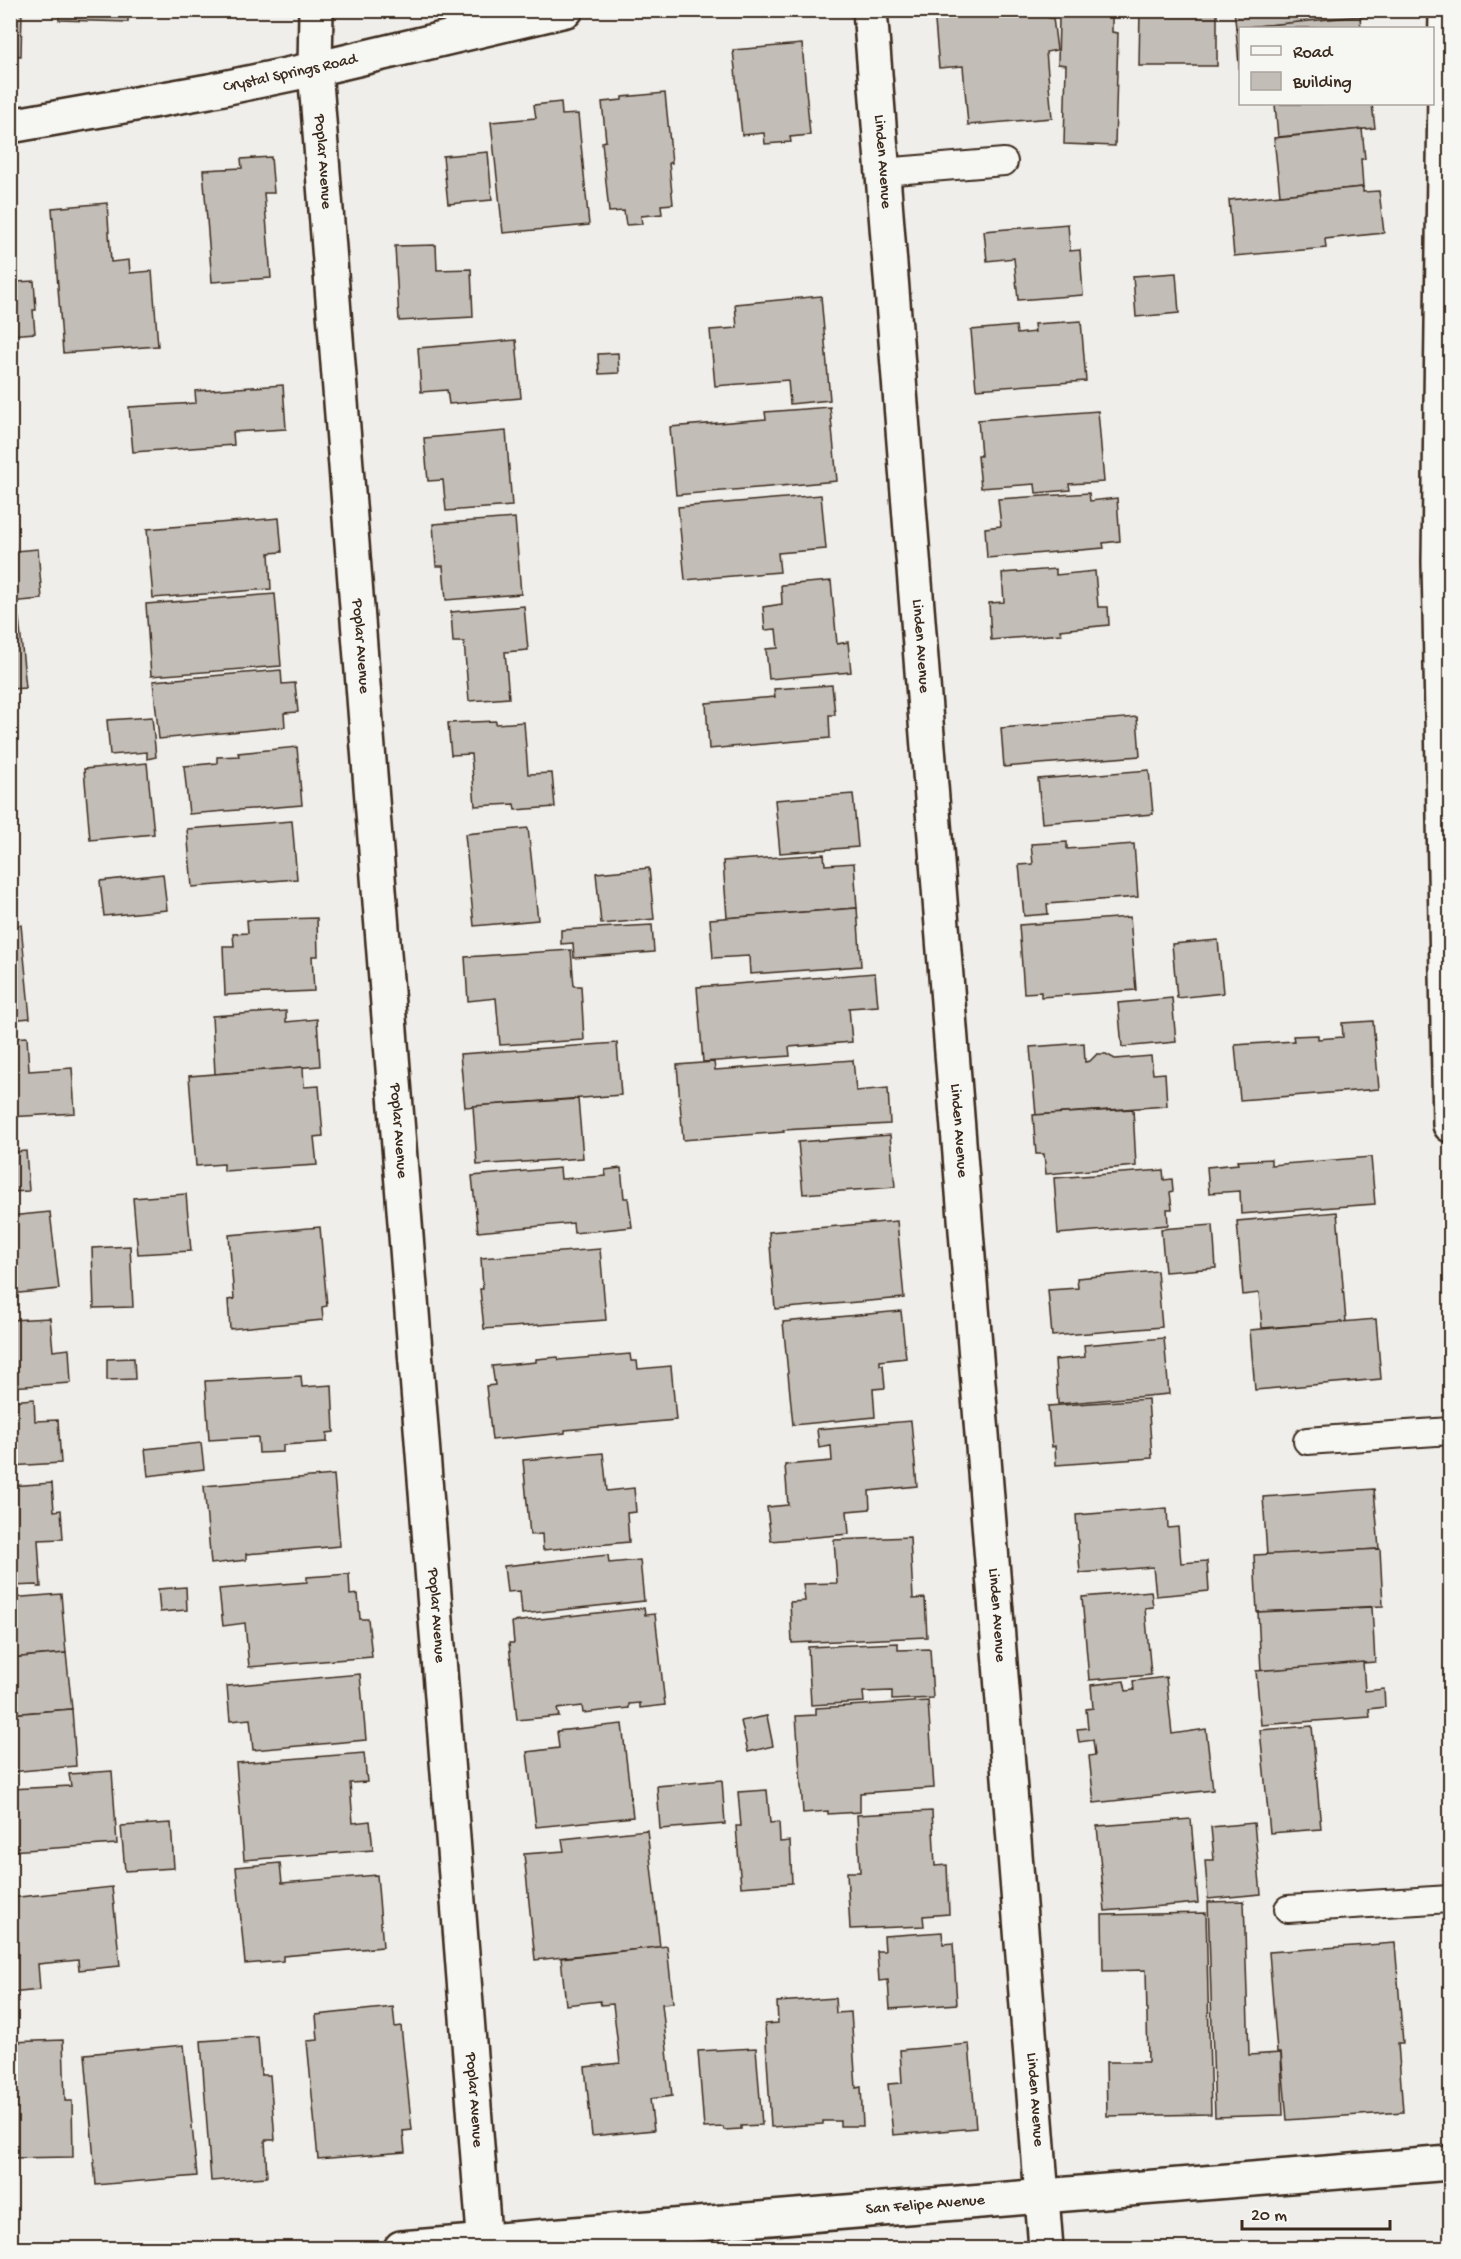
<svg xmlns="http://www.w3.org/2000/svg" width="1461" height="2259" font-family="'Gochi Hand',sans-serif">
	<style>
		.building { fill: #c2bdb7; stroke: #3b2a1e; stroke-width: 1.5 }
		.lines { fill: none; stroke-linecap: round; stroke-linejoin: round }
		.lane-casing { stroke: #3b2a1e; stroke-width: 30 }
		.street-casing { stroke: #3b2a1e; stroke-width: 38 }
		.secondary-casing { stroke: #3b2a1e; stroke-width: 38 }
		.primary-casing { stroke: #3b2a1e; stroke-width: 38 }
		.lane { stroke: #f6f6f2; stroke-width: 26 }
		.street { stroke: #f6f6f2; stroke-width: 33 }
		.secondary { stroke: #f6f6f2; stroke-width: 33 }
		.primary { stroke: #f6f6f2; stroke-width: 33 }
		.labels { text-anchor: middle; dominant-baseline: central; stroke-width: 6; stroke-linejoin: round; paint-order: stroke }
		.street-label { font-size: 16px; fill: #3b2a1e; stroke: #f6f6f2 }
	</style>
	<rect width="100%" height="100%" fill="#efeeea"/>
	<filter id="ink" filterUnits="userSpaceOnUse"><feTurbulence type="fractalNoise" baseFrequency=".0167" numOctaves="2"/><feDisplacementMap in="SourceGraphic" scale="12" xChannelSelector="R" yChannelSelector="G"/><feConvolveMatrix kernelMatrix="1 2 1 2 8 2 1 2 1" color-interpolation-filters="sRGB"/></filter>
	<g filter="url(#ink)">
		<g class="building">
			<polygon points="10,10 22,10 21,56 10,55"/>
			<polygon points="59,10 128,10 128,22 59,20"/>
			<polygon points="934,10 1048,10 1049,18 1053,18 1057,50 1046,52 1052,118 968,125 963,66 939,68"/>
			<polygon points="1086,10 1112,10 1112,32 1118,33 1115,146 1064,144 1066,65 1058,64 1059,17 1085,17"/>
			<polygon points="1140,10 1217,10 1217,66 1139,66"/>
			<polygon points="1234,10 1372,10 1372,16 1236,28"/>
			<polygon points="1360,16 1361,28 1240,28 1240,78 1236,28"/>
			<polygon points="802,44 810,135 790,137 791,142 765,144 764,133 742,135 733,50"/>
			<polygon points="665,93 672,163 669,163 673,204 661,205 662,214 641,216 642,224 626,225 624,211 609,212 602,142 606,141 602,102 622,100 622,97"/>
			<polygon points="561,102 562,115 578,114 589,225 503,233 491,122 536,118 534,105"/>
			<polygon points="1275,104 1372,104 1375,128 1278,137"/>
			<polygon points="1362,129 1365,159 1361,159 1363,187 1280,195 1274,138"/>
			<polygon points="488,152 492,200 448,204 443,156"/>
			<polygon points="271,157 274,193 264,193 271,278 212,282 203,170 242,168 241,159"/>
			<polygon points="1363,187 1363,192 1379,191 1384,233 1325,239 1326,248 1234,256 1229,200"/>
			<polygon points="107,203 111,262 129,260 130,273 152,271 158,346 63,353 52,208"/>
			<polygon points="1068,224 1070,251 1080,250 1083,295 1018,300 1014,258 987,261 984,231"/>
			<polygon points="10,229 12,229 16,282 34,281 36,310 33,310 35,333 10,335"/>
			<polygon points="436,245 437,270 471,269 473,317 399,321 395,246"/>
			<polygon points="1176,273 1179,313 1136,317 1133,276"/>
			<polygon points="821,296 830,400 790,404 788,380 715,386 710,330 737,328 735,304"/>
			<polygon points="1081,321 1086,381 976,389 971,330 1016,326 1017,334 1035,332 1034,324"/>
			<polygon points="516,340 521,398 449,404 447,390 421,392 418,348"/>
			<polygon points="618,353 619,373 599,374 598,354"/>
			<polygon points="283,385 286,429 233,432 234,445 133,452 129,407 196,403 195,391"/>
			<polygon points="830,407 837,481 676,495 670,427 766,419 765,412"/>
			<polygon points="1098,411 1104,482 1069,484 1070,490 1036,493 1035,484 981,488 978,456 981,456 978,420"/>
			<polygon points="506,431 512,506 446,511 443,480 428,481 424,438"/>
			<polygon points="1089,493 1090,501 1117,498 1120,541 1103,543 1104,548 987,558 985,528 1001,526 998,499"/>
			<polygon points="821,495 826,549 778,553 780,572 685,580 678,507"/>
			<polygon points="279,518 282,552 269,553 271,589 153,598 147,529"/>
			<polygon points="515,518 521,594 446,600 443,566 436,566 433,524"/>
			<polygon points="10,535 14,535 15,551 38,549 42,599 10,602"/>
			<polygon points="1056,569 1056,575 1095,571 1098,607 1108,607 1109,625 1060,630 1061,634 991,640 989,603 1004,602 1002,573"/>
			<polygon points="831,581 837,644 848,642 851,672 769,679 766,649 778,648 776,629 765,630 763,607 782,604 781,585"/>
			<polygon points="275,594 281,666 151,676 146,604"/>
			<polygon points="524,606 528,650 505,652 509,698 469,701 464,642 453,642 451,612"/>
			<polygon points="19,618 26,688 10,689 10,619"/>
			<polygon points="281,670 282,684 295,683 298,712 284,713 285,727 159,739 153,681"/>
			<polygon points="832,685 835,715 829,715 830,738 709,749 706,703 775,697 774,689"/>
			<polygon points="152,717 156,757 147,759 147,752 110,755 107,720"/>
			<polygon points="1137,717 1140,756 1004,767 1001,728"/>
			<polygon points="496,721 496,724 524,722 528,774 552,773 555,807 515,810 514,804 475,806 471,754 451,755 448,723"/>
			<polygon points="297,747 302,805 189,814 184,766 217,763 217,757 239,756 238,753"/>
			<polygon points="147,763 154,834 90,840 84,769"/>
			<polygon points="1149,770 1153,814 1042,823 1038,779"/>
			<polygon points="853,794 858,847 780,853 775,800"/>
			<polygon points="292,821 297,879 192,887 187,829"/>
			<polygon points="528,828 538,920 474,926 465,834"/>
			<polygon points="1067,842 1067,849 1134,844 1138,897 1047,904 1048,914 1024,916 1019,865 1033,864 1031,844"/>
			<polygon points="824,854 825,865 854,863 857,908 727,918 723,861"/>
			<polygon points="649,868 654,919 601,924 596,873"/>
			<polygon points="163,874 167,910 104,916 100,881"/>
			<polygon points="857,908 861,966 750,974 749,956 713,958 710,919"/>
			<polygon points="1130,917 1136,990 1041,997 1041,992 1024,993 1019,925"/>
			<polygon points="317,918 318,956 312,956 314,991 225,995 223,946 234,946 233,934 248,933 247,920"/>
			<polygon points="21,925 30,1018 10,1020 10,926"/>
			<polygon points="652,925 654,952 574,958 573,943 561,944 561,930"/>
			<polygon points="1218,940 1223,993 1177,998 1172,944"/>
			<polygon points="571,950 574,986 581,986 584,1040 500,1045 496,998 468,1001 465,957"/>
			<polygon points="875,973 878,1006 849,1008 852,1042 789,1047 790,1056 703,1062 697,987"/>
			<polygon points="1172,998 1176,1042 1122,1047 1118,1003"/>
			<polygon points="286,1011 286,1022 317,1019 320,1066 215,1074 212,1016"/>
			<polygon points="1373,1021 1379,1089 1240,1100 1235,1045 1294,1041 1293,1036 1318,1035 1318,1039 1343,1037 1342,1023"/>
			<polygon points="27,1037 29,1071 72,1068 75,1113 10,1117 10,1038"/>
			<polygon points="617,1043 621,1095 465,1107 460,1054"/>
			<polygon points="1084,1043 1085,1062 1090,1061 1097,1054 1106,1054 1115,1059 1151,1056 1153,1074 1165,1073 1167,1106 1036,1115 1030,1047"/>
			<polygon points="853,1060 856,1091 888,1088 890,1124 783,1130 784,1132 683,1140 677,1065 714,1062 715,1070"/>
			<polygon points="303,1067 304,1087 319,1086 323,1136 314,1137 317,1165 224,1171 224,1164 196,1166 189,1076"/>
			<polygon points="578,1099 583,1158 477,1165 473,1106"/>
			<polygon points="1133,1109 1136,1166 1046,1174 1044,1154 1036,1154 1033,1115"/>
			<polygon points="10,1128 13,1128 15,1152 26,1151 29,1191 10,1192"/>
			<polygon points="890,1135 895,1187 803,1194 798,1142"/>
			<polygon points="1371,1157 1375,1204 1241,1214 1240,1191 1209,1193 1207,1167 1238,1164 1237,1161 1271,1159 1271,1165"/>
			<polygon points="560,1168 561,1179 606,1176 605,1170 621,1168 624,1198 628,1198 632,1227 574,1233 573,1223 478,1232 472,1176"/>
			<polygon points="1163,1170 1164,1180 1172,1179 1173,1191 1170,1192 1172,1209 1167,1209 1168,1225 1058,1234 1054,1178"/>
			<polygon points="186,1194 191,1251 138,1254 133,1198"/>
			<polygon points="50,1212 59,1289 10,1294 10,1216"/>
			<polygon points="1337,1212 1346,1322 1262,1328 1259,1293 1243,1295 1237,1221"/>
			<polygon points="897,1221 904,1298 775,1309 769,1232"/>
			<polygon points="1213,1225 1216,1268 1165,1272 1161,1229"/>
			<polygon points="320,1227 327,1306 322,1307 323,1320 230,1329 228,1300 234,1299 229,1235"/>
			<polygon points="130,1246 133,1307 94,1308 92,1248"/>
			<polygon points="600,1249 606,1320 484,1329 480,1289 483,1289 481,1258"/>
			<polygon points="1157,1271 1162,1327 1052,1336 1048,1290 1078,1288 1077,1278"/>
			<polygon points="901,1311 906,1358 880,1361 880,1365 883,1365 885,1388 873,1389 875,1417 793,1425 783,1322"/>
			<polygon points="50,1318 53,1351 69,1349 71,1383 10,1387 10,1320"/>
			<polygon points="1376,1319 1381,1379 1255,1390 1250,1330"/>
			<polygon points="1164,1338 1169,1394 1058,1404 1055,1360 1085,1357 1084,1345"/>
			<polygon points="630,1354 631,1361 637,1361 638,1369 671,1366 676,1420 565,1430 565,1433 492,1440 486,1386 495,1385 492,1366 536,1362 536,1359 558,1357 559,1360"/>
			<polygon points="134,1358 135,1379 107,1380 107,1359"/>
			<polygon points="301,1376 302,1387 332,1385 334,1432 327,1433 327,1442 283,1445 283,1452 259,1453 258,1437 209,1440 205,1381"/>
			<polygon points="34,1399 35,1421 58,1420 61,1463 10,1466 10,1401"/>
			<polygon points="1148,1399 1152,1458 1056,1465 1055,1446 1052,1447 1048,1406"/>
			<polygon points="911,1421 917,1486 869,1491 870,1509 847,1511 849,1534 771,1541 767,1507 788,1505 785,1465 832,1461 831,1446 819,1448 817,1429"/>
			<polygon points="201,1443 204,1469 148,1476 145,1449"/>
			<polygon points="603,1453 607,1491 634,1488 636,1512 627,1513 629,1542 543,1550 542,1534 530,1535 523,1460"/>
			<polygon points="334,1475 340,1546 246,1554 246,1560 211,1564 204,1486"/>
			<polygon points="52,1483 54,1511 61,1510 63,1539 38,1540 41,1587 38,1587 37,1585 10,1586 10,1486"/>
			<polygon points="1374,1489 1379,1549 1267,1555 1263,1497"/>
			<polygon points="1167,1508 1168,1528 1178,1527 1181,1563 1207,1561 1209,1591 1156,1596 1153,1567 1080,1573 1076,1515"/>
			<polygon points="910,1537 913,1599 925,1598 927,1637 792,1643 790,1602 805,1601 803,1584 837,1583 834,1540"/>
			<polygon points="1380,1549 1383,1606 1257,1612 1254,1555"/>
			<polygon points="608,1555 609,1563 640,1560 644,1601 522,1614 520,1591 507,1592 504,1566"/>
			<polygon points="349,1574 350,1595 358,1594 360,1619 368,1619 372,1657 249,1667 245,1623 223,1626 219,1589 307,1582 307,1577"/>
			<polygon points="186,1587 187,1610 160,1612 158,1589"/>
			<polygon points="1151,1591 1153,1607 1145,1608 1151,1675 1089,1680 1082,1597"/>
			<polygon points="61,1594 66,1653 10,1658 10,1598"/>
			<polygon points="1372,1607 1375,1662 1261,1671 1258,1612"/>
			<polygon points="644,1608 645,1615 655,1614 665,1705 640,1708 640,1703 629,1704 629,1708 583,1713 582,1706 557,1709 559,1716 517,1720 509,1643 514,1643 512,1622"/>
			<polygon points="898,1643 898,1650 930,1649 933,1698 892,1700 892,1691 863,1692 864,1702 811,1705 808,1647"/>
			<polygon points="66,1653 72,1709 10,1714 10,1658"/>
			<polygon points="1363,1662 1365,1691 1384,1689 1385,1707 1369,1709 1370,1717 1261,1725 1256,1671"/>
			<polygon points="360,1674 366,1740 253,1750 250,1719 230,1721 227,1686"/>
			<polygon points="1166,1677 1172,1734 1206,1729 1213,1790 1094,1803 1089,1756 1095,1755 1093,1740 1079,1742 1077,1729 1088,1728 1086,1709 1093,1708 1091,1685 1124,1681 1126,1691 1134,1690 1133,1681"/>
			<polygon points="928,1701 934,1788 860,1793 860,1812 828,1814 828,1811 803,1813 796,1716 816,1715 816,1708"/>
			<polygon points="72,1709 76,1766 10,1772 10,1714"/>
			<polygon points="767,1716 773,1746 748,1752 741,1721"/>
			<polygon points="622,1724 633,1817 536,1827 527,1752 559,1748 557,1731"/>
			<polygon points="1312,1726 1321,1829 1270,1833 1260,1730"/>
			<polygon points="364,1753 367,1782 350,1783 353,1823 370,1821 373,1850 244,1860 236,1763"/>
			<polygon points="112,1771 117,1844 10,1851 10,1789 71,1786 69,1774"/>
			<polygon points="722,1780 725,1824 660,1829 657,1786"/>
			<polygon points="767,1790 770,1823 779,1822 780,1842 790,1841 792,1883 741,1887 736,1826 741,1826 738,1792"/>
			<polygon points="932,1811 935,1866 947,1865 949,1914 923,1916 924,1926 850,1929 847,1872 860,1872 857,1815"/>
			<polygon points="1191,1819 1198,1903 1105,1911 1097,1826"/>
			<polygon points="171,1823 174,1868 125,1871 121,1826"/>
			<polygon points="1254,1823 1261,1894 1208,1899 1205,1860 1214,1860 1211,1827"/>
			<polygon points="647,1830 660,1947 535,1960 524,1854 564,1851 562,1839"/>
			<polygon points="280,1863 282,1883 377,1875 383,1947 283,1956 283,1961 245,1964 236,1867"/>
			<polygon points="112,1887 120,1966 79,1970 78,1960 38,1964 40,1990 10,1993 10,1898"/>
			<polygon points="1244,1901 1249,2055 1281,2053 1283,2115 1215,2117 1208,1902"/>
			<polygon points="1206,1913 1211,2114 1107,2116 1106,2062 1148,2062 1146,1970 1103,1971 1102,1915"/>
			<polygon points="942,1932 943,1944 953,1943 957,2004 890,2009 888,1980 879,1981 877,1951 885,1951 884,1936"/>
			<polygon points="1395,1943 1403,2043 1398,2043 1403,2112 1287,2120 1281,2052 1277,2052 1269,1952"/>
			<polygon points="667,1946 673,2003 662,2004 672,2096 650,2099 654,2130 592,2136 585,2067 620,2063 613,2004 601,2005 600,2001 566,2005 561,1958"/>
			<polygon points="835,1998 836,2013 851,2012 856,2088 861,2087 863,2126 840,2126 840,2121 823,2121 823,2124 771,2127 765,2024 778,2023 777,2002"/>
			<polygon points="393,2007 395,2027 401,2026 412,2130 403,2131 405,2152 318,2159 307,2041 318,2040 316,2015"/>
			<polygon points="258,2037 261,2075 270,2075 275,2140 265,2140 267,2177 211,2181 201,2041"/>
			<polygon points="63,2040 65,2101 72,2101 73,2157 10,2158 10,2042"/>
			<polygon points="969,2044 976,2128 893,2135 888,2084 902,2083 900,2050"/>
			<polygon points="184,2045 197,2176 96,2185 85,2054"/>
			<polygon points="756,2048 762,2125 741,2126 741,2129 724,2130 723,2127 704,2128 698,2051"/>
		</g>
		<g class="lines">
			<g class="lane-casing">
				<g id="lane">
					<polyline points="882,172 1004,162"/>
					<polyline points="1307,1441 1450,1431"/>
					<polyline points="1288,1909 1450,1899"/>
				</g>
			</g>
			<g class="street-casing">
				<g id="street">
					<path id="s1" d="M316,10L315,69L485,2248"/>
					<path id="s2" d="M870,10L1046,2248"/>
					<path id="s3" d="M401,2248L1450,2163"/>
				</g>
			</g>
			<g class="secondary-casing">
				<g id="secondary">
					<path id="s4" d="M10,126L209,91L315,69L566,10"/>
				</g>
			</g>
			<g class="primary-casing">
				<polyline id="primary" points="1446,10 1439,562 1450,1125"/>
			</g>
			<use href="#lane" class="lane"/>
			<use href="#street" class="street"/>
			<use href="#secondary" class="secondary"/>
			<use href="#primary" class="primary"/>
		</g>
	</g>
	<g class="labels">
		<g class="street-label">
			<text stroke="none"><textPath href="#s4" startOffset="285">Crystal Springs Road</textPath></text>
			<text stroke="none"><textPath href="#s1" startOffset="152">Poplar Avenue</textPath></text>
			<text stroke="none"><textPath href="#s2" startOffset="152">Linden Avenue</textPath></text>
			<text stroke="none"><textPath href="#s1" startOffset="638">Poplar Avenue</textPath></text>
			<text stroke="none"><textPath href="#s2" startOffset="638">Linden Avenue</textPath></text>
			<text stroke="none"><textPath href="#s1" startOffset="1124">Poplar Avenue</textPath></text>
			<text stroke="none"><textPath href="#s2" startOffset="1124">Linden Avenue</textPath></text>
			<text stroke="none"><textPath href="#s1" startOffset="1610">Poplar Avenue</textPath></text>
			<text stroke="none"><textPath href="#s2" startOffset="1610">Linden Avenue</textPath></text>
			<text stroke="none"><textPath href="#s1" startOffset="2096">Poplar Avenue</textPath></text>
			<text stroke="none"><textPath href="#s2" startOffset="2096">Linden Avenue</textPath></text>
			<text stroke="none"><textPath href="#s3" startOffset="526">San Felipe Avenue</textPath></text>
		</g>
	</g>
	<rect width="1461" height="2259" fill="none" stroke="#f6f6f2" stroke-width="36"/>
	<rect x="18" y="18" width="1425" height="2223" fill="none" stroke="#3b2a1e" stroke-width="2" filter="url(#ink)"/>
	<rect x="1239" y="27" width="195" height="78" fill="#f6f6f2" stroke="#aba49d" stroke-width="1.5"/>
	<rect x="1251" y="46" width="30" height="9" fill="#f6f6f2" stroke="#aba49d" stroke-width="1.5"/>
	<text x="1293" y="57" font-size="18" fill="#3b2a1e">Road</text>
	<rect x="1251" y="72" width="30" height="18" fill="#c2bdb7" stroke="#aba49d" stroke-width="1.5"/>
	<text x="1293" y="87" font-size="18" fill="#3b2a1e">Building</text>
	<path d="M1242 2220v9h148v-9" fill="none" stroke="#3b2a1e" stroke-width="3"/>
	<text x="1251" y="2220" font-size="18" fill="#3b2a1e" stroke="#f6f6f2" stroke-width="4.5" paint-order="stroke">20 m</text>
</svg>
